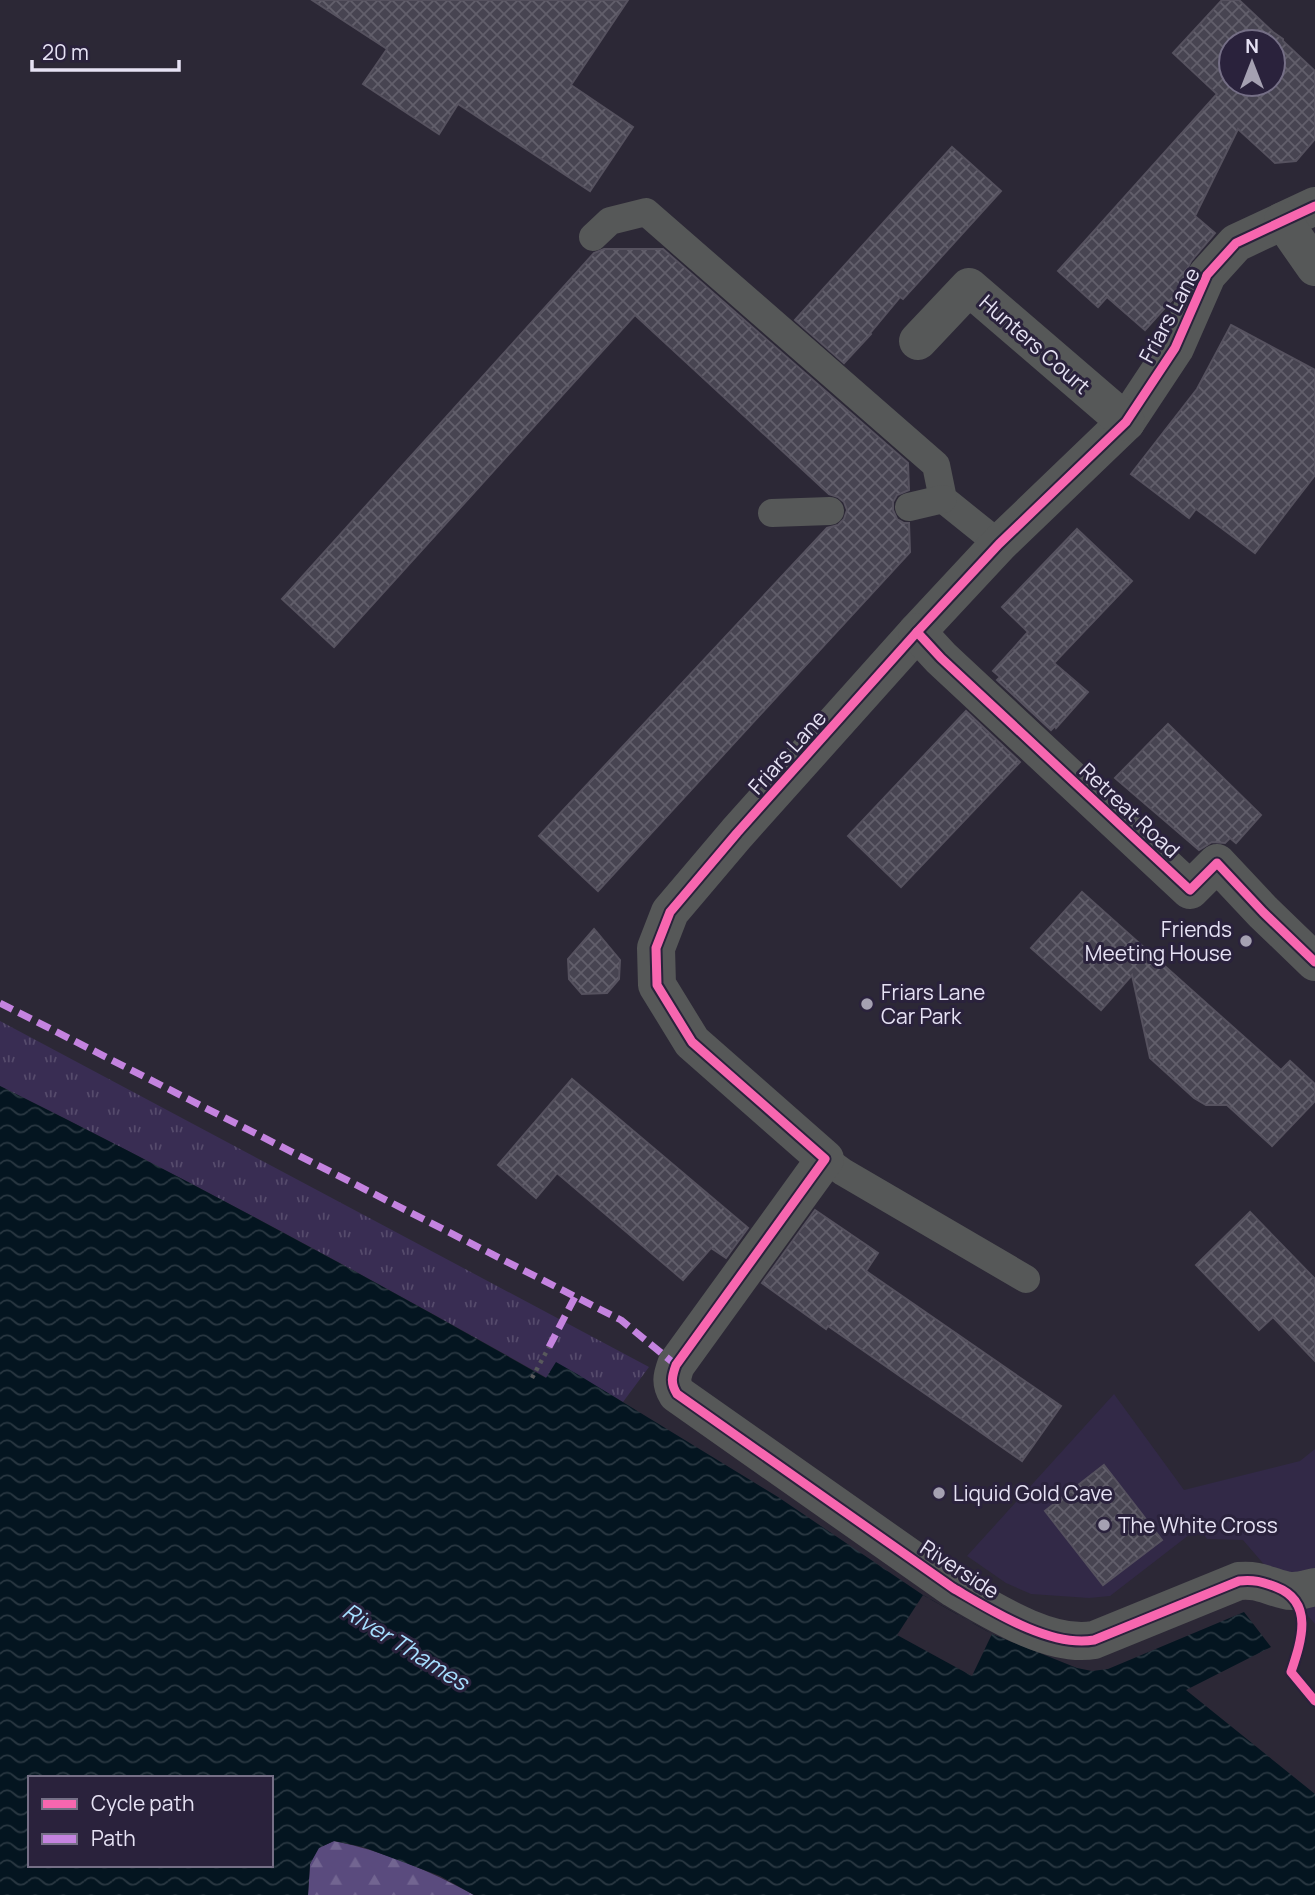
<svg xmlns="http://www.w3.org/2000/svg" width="1315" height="1895" font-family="Manrope,sans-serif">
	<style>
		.built { fill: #322947 }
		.grass { fill: url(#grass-tufts) }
		.forest { fill: url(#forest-firs) }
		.water { fill: url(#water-waves); fill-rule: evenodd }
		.pier { fill: #2c2836 }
		.building { fill: url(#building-cross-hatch); stroke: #56525f; stroke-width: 2; fill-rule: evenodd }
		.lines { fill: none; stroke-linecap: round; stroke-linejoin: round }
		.path { stroke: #58595c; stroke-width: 4.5; stroke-dasharray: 3.5 5; stroke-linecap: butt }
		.lane { stroke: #565858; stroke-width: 28 }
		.street { stroke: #565858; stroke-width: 38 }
		.quiet { stroke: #c483df; stroke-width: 7; stroke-dasharray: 14 7; stroke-linecap: butt }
		.cycleway-casing { stroke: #2a223c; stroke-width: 13 }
		.cycleway { stroke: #f766af; stroke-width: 9 }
		.poi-dot { fill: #a5a1b2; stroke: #2a223c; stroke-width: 2.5 }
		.labels { text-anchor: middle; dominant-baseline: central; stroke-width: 6; stroke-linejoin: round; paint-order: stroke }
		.street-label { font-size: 21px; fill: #e6e2f4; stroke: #2a223c }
		.poi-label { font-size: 21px; fill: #e6e2f4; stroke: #2a223c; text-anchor: start }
		.water-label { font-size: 23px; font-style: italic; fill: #a5defe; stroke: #2a223c }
	</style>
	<defs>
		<pattern id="grass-tufts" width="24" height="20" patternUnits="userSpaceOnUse" patternTransform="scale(1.75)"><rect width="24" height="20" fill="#392d53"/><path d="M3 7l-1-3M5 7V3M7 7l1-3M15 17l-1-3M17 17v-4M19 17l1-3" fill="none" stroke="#564b6c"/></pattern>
		<pattern id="forest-firs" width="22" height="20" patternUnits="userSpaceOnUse" patternTransform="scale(1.75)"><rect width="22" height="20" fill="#5a4b7e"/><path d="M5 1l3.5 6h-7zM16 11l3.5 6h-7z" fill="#726591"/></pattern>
		<pattern id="water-waves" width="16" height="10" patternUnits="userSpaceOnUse" patternTransform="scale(1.75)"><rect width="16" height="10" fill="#041520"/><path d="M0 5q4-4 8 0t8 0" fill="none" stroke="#293741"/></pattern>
		<pattern id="building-cross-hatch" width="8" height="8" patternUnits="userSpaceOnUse" patternTransform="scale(1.75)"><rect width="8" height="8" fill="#474451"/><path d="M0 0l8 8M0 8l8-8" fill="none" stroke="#625f6b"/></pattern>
	</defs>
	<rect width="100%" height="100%" fill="#2c2836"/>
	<polygon class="built" points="1114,1394 1184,1490 1300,1461 1315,1449 1315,1624 1243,1540 1207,1539 1198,1528 1110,1596 1089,1598 1031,1594 1006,1583 967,1556"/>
	<path class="grass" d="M0,1021L649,1367L623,1402L556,1363L547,1378C367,1276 185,1178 0,1086Z"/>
	<path class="forest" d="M334,1841C384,1851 430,1871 474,1895H308L310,1864L318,1848Z"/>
	<path class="water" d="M0,1086C185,1178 367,1276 546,1378L556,1362L577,1374L778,1497L923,1595L992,1634L1077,1668L1092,1671L1108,1669L1244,1612L1271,1647L1186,1690L1315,1794V1895H474L440,1876L363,1847L334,1841L319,1848L310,1864L308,1895H0ZM30,1778H271V1865H30Z"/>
	<polygon class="pier" points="923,1595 992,1634 972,1676 897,1635"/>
	<g class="building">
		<polygon points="312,0 628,0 571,85 633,127 590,191 458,104 439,134 363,84 387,49"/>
		<path d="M1222,0H1239L1273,32L1283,39V41L1315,71V139L1296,161L1275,163L1238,129L1195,216L1215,233L1191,261L1173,299L1145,330L1107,297L1098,307L1058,271L1217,94L1173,53ZM1231,42H1273V84H1231Z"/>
		<polygon points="952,147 1001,191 903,299 900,297 870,333 871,334 844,363 795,320"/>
		<polygon points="604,249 663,249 908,463 909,490 897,495 893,502 893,510 897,519 904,523 909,523 910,552 598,891 539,836 827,528 838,525 844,519 847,510 844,502 838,497 829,494 635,315 334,647 282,599 594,253"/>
		<polygon points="1231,325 1315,370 1315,475 1255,553 1196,509 1189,518 1131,474 1197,389"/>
		<polygon points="1077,529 1132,581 1054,663 1088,692 1056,728 1055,726 1051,730 997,680 1000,677 993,671 1028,632 1002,607"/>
		<polygon points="966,711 1020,762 901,887 848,836"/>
		<polygon points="1168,724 1261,815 1236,843 1230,838 1225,843 1212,842 1199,850 1115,778"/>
		<polygon points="1082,892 1281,1070 1290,1061 1315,1084 1315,1101 1272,1146 1227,1105 1206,1105 1194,1098 1150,1058 1132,975 1101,1010 1031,948"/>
		<polygon points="594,929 620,960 619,979 607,993 582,994 569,979 568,959"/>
		<polygon points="572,1079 748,1228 726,1258 711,1248 683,1280 557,1173 536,1198 498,1165"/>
		<polygon points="815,1210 878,1253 866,1271 1061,1406 1022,1461 828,1326 826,1329 762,1283"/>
		<polygon points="1250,1212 1315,1279 1315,1361 1273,1317 1259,1330 1196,1265"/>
		<polygon points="1104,1465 1162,1540 1103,1585 1045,1511"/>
	</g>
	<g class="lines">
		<polyline class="path" points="532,1378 549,1347"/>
		<g class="lane">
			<polyline points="593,237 610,221 646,212 936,465 943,499 999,544"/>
			<polyline points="909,507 943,499"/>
			<polyline points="772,513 830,511"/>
			<polyline points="825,1159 843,1172 1026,1279"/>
		</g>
		<g class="street">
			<path d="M1315,206L1236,243L1207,275L1175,348L1126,422L999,544L917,632L737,833L670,912L656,948L657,985L692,1042L825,1159L676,1365C672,1376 670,1383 677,1394L953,1588C991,1610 1050,1648 1094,1640L1239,1581C1259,1579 1267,1586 1285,1590C1295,1593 1306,1589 1315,1587"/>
			<polyline points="1283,221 1315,267"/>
			<polyline points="918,341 969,287 1126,422"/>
			<polyline points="917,632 941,658 1190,890 1217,863 1263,912 1315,962"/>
		</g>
		<g class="quiet">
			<polyline points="0,1003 621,1320 676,1365"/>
			<polyline points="549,1347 575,1297"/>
		</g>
		<g class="cycleway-casing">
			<g id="cycleway">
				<path d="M1315,206L1236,243L1207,275L1175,348L1126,422L999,544L917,632L737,833L670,912L656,948L657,985L692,1042L825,1159L676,1365C672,1376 670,1383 677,1394L953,1588C991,1610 1050,1648 1094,1640L1239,1581C1253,1579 1263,1582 1276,1587C1315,1602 1301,1642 1291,1672L1315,1701"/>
				<polyline points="917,632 941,658 1190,890 1217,863 1263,912 1315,962"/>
			</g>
		</g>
		<use href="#cycleway" class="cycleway"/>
	</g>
	<g class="poi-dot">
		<circle cx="1246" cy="941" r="7"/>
		<circle cx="867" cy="1004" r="7"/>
		<circle cx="939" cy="1493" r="7"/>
		<circle cx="1104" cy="1525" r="7"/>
	</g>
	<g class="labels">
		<g class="street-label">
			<text transform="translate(1169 315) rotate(-62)">Friars Lane</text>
			<text transform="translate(1035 344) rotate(41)">Hunters Court</text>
			<text transform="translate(787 752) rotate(-48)">Friars Lane</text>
			<text transform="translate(1130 810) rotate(43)">Retreat Road</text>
			<text transform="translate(960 1569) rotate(33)">Riverside</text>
		</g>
		<g class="poi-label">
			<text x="1232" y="929" text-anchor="end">Friends<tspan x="1232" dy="24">Meeting House</tspan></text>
			<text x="881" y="992">Friars Lane<tspan x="881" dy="24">Car Park</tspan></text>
			<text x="953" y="1493">Liquid Gold Cave</text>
			<text x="1118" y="1525">The White Cross</text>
		</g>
		<g class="water-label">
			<text transform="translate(406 1646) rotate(32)">River Thames</text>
		</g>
	</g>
	<rect x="28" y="1776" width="245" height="91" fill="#2a223c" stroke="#756f86" stroke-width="2"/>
	<rect x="42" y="1799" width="35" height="10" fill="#f766af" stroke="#756f86" stroke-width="2"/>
	<text x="91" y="1811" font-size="21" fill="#e6e2f4">Cycle path</text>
	<rect x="42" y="1834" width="35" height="10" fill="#c483df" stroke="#756f86" stroke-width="2"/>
	<text x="91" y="1846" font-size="21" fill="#e6e2f4">Path</text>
	<g transform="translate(1252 63)"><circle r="33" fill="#2a223c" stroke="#756f86" stroke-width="2"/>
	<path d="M0-5L12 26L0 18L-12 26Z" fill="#a5a1b2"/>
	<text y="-10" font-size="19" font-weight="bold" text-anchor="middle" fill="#e6e2f4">N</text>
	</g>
	<path d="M32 60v10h147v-10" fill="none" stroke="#e6e2f4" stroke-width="3.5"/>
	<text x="42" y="60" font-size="21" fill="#e6e2f4" stroke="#2a223c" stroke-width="5" paint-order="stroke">20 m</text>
</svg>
